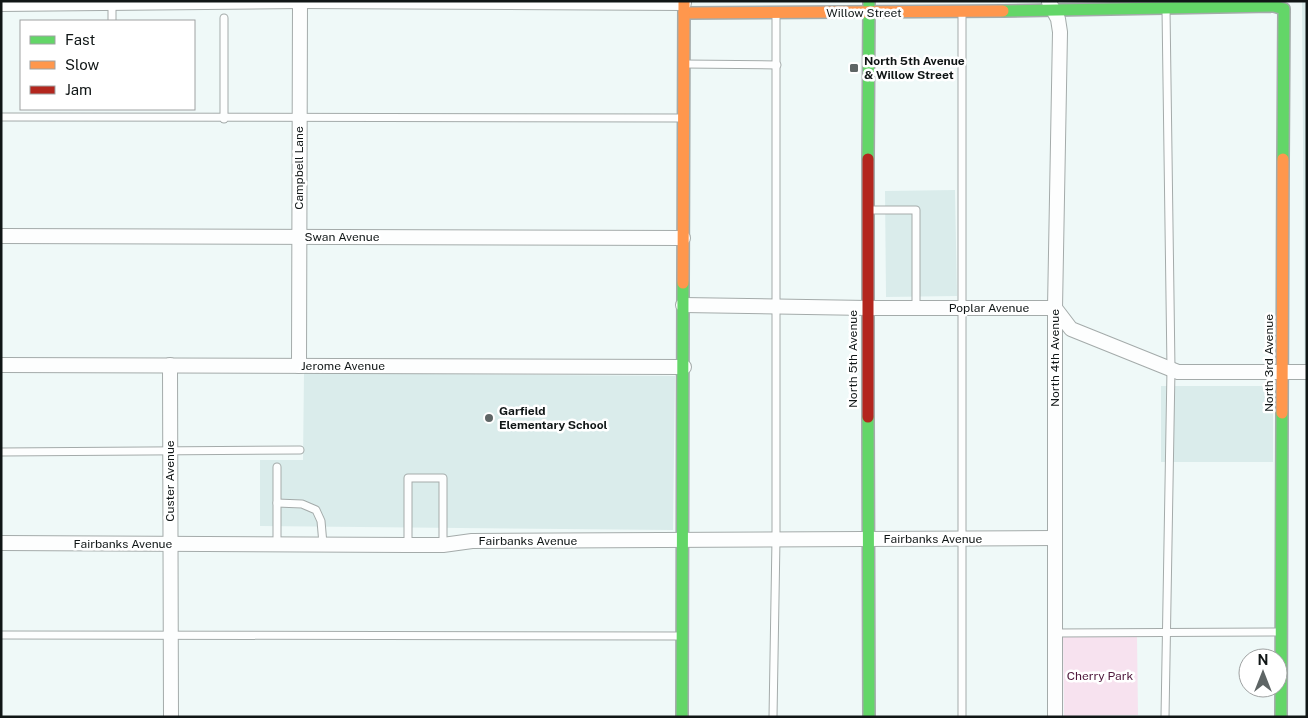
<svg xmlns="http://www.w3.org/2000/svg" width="1308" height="718" font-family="'Public Sans',sans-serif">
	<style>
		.built { fill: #daeceb }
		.green { fill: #f7e2ef }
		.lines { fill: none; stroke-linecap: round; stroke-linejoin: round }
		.lane-casing { stroke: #a4abaa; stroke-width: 9 }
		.street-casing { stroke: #a4abaa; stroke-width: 16 }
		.fast-casing { stroke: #a4abaa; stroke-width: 14 }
		.slow-casing { stroke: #a4abaa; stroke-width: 14 }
		.jam-casing { stroke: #a4abaa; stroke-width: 14 }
		.lane { stroke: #fdfefe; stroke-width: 7 }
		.street { stroke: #fdfefe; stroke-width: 14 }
		.fast { stroke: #63d668; stroke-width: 11 }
		.slow { stroke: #ff974d; stroke-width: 11 }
		.jam { stroke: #b3261e; stroke-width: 11 }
		.poi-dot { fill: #5e6565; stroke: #fff; stroke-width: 2 }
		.labels { text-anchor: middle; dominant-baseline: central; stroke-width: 5; stroke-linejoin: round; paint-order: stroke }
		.street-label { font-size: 12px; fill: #101616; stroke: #fff }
		.poi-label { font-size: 12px; font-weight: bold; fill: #101616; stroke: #fff; text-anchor: start }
		.park-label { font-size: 12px; fill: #4d163a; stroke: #fff }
	</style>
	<rect width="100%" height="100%" fill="#eff9f8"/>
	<g class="built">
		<polygon points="1240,1 1307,1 1307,702 1302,2"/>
		<polygon points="955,190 957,296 886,297 885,191"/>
		<polygon points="304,373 675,376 673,530 260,526 260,460 303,460"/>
		<rect x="1161" y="386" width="112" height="76"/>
	</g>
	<polygon class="green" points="1137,636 1138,715 1064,716 1063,637"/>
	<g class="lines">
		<g class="lane-casing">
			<g id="lane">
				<polyline points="112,3 112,21"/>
				<polyline points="962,12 962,717"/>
				<polyline points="224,18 224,119"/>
				<polyline points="684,64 777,65"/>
				<polyline points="1,117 683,118"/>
				<polyline points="869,210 916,210 916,308"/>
				<polyline points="1,452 300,450"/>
				<polyline points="277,467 277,544"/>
				<polyline points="277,503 302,504 316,510 321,521 323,544"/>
				<polyline points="408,545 408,478 443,478 443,545"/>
				<polyline points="1055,633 1279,632"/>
				<polyline points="1,635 681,636"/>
				<polyline points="773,717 776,539 776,14"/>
				<polyline points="1165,717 1171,369 1166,9"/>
			</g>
		</g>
		<g class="street-casing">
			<g id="street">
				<polyline points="1049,2 1058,19 1060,32 1055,308 1055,717"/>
				<polyline points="1,4 300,1 684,3"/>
				<polyline points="1,236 683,238"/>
				<polyline points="683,305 867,308 1055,308 1071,329 1178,372 1307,372"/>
				<polyline points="1,365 684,367"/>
				<polyline points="170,365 171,717"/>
				<polyline points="299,366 300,1"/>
				<polyline points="1,543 408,545 443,545 472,541 1054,538"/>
			</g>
		</g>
		<g class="fast-casing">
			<g id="fast">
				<polyline points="1003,11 1274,6 1284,9 1283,159"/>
				<polyline points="868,159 869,1"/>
				<polyline points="868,417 869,717"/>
				<polyline points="682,717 683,283"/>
				<polyline points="1281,717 1282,413"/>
			</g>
		</g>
		<g class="slow-casing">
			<g id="slow">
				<polyline points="684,13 1003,11"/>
				<polyline points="683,283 684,1"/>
				<polyline points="1282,413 1283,159"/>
			</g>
		</g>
		<g class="jam-casing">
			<polyline id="jam" points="868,417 868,159"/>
		</g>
		<use href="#lane" class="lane"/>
		<use href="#street" class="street"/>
		<use href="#fast" class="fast"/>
		<use href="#slow" class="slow"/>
		<use href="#jam" class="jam"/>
	</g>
	<g class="poi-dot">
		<rect x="849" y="63" width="10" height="10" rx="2.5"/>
		<circle cx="489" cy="418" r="5"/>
	</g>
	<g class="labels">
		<g class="street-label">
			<text x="864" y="13">Willow Street</text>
			<text transform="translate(299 168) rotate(-90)">Campbell Lane</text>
			<text x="342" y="237">Swan Avenue</text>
			<text x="989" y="308">Poplar Avenue</text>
			<text transform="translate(1055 358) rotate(-90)">North 4th Avenue</text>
			<text transform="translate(853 359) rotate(-90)">North 5th Avenue</text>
			<text transform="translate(1269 363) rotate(-90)">North 3rd Avenue</text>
			<text x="343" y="366">Jerome Avenue</text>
			<text transform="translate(170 481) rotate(-90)">Custer Avenue</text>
			<text x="933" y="539">Fairbanks Avenue</text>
			<text x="528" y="541">Fairbanks Avenue</text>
			<text x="123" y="544">Fairbanks Avenue</text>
		</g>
		<g class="poi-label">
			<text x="864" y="61">North 5th Avenue<tspan x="864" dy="14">&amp; Willow Street</tspan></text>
			<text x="499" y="411">Garfield<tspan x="499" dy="14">Elementary School</tspan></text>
		</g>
		<g class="park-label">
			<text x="1100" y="676">Cherry Park</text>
		</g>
	</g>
	<rect width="1308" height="718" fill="none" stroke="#101616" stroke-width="5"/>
	<rect x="20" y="20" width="175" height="90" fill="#ffffff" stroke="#9fa2a2"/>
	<rect x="30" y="36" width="25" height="8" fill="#63d668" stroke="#9fa2a2"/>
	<text x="65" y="45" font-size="15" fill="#101616">Fast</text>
	<rect x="30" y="61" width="25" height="8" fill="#ff974d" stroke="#9fa2a2"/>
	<text x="65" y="70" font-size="15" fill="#101616">Slow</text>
	<rect x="30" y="86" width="25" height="8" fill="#b3261e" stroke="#9fa2a2"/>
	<text x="65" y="95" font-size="15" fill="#101616">Jam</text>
	<g transform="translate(1263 673)"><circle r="24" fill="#ffffff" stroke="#9fa2a2"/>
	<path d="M0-4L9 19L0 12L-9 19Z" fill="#5e6565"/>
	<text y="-8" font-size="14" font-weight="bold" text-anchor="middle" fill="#101616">N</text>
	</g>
</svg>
